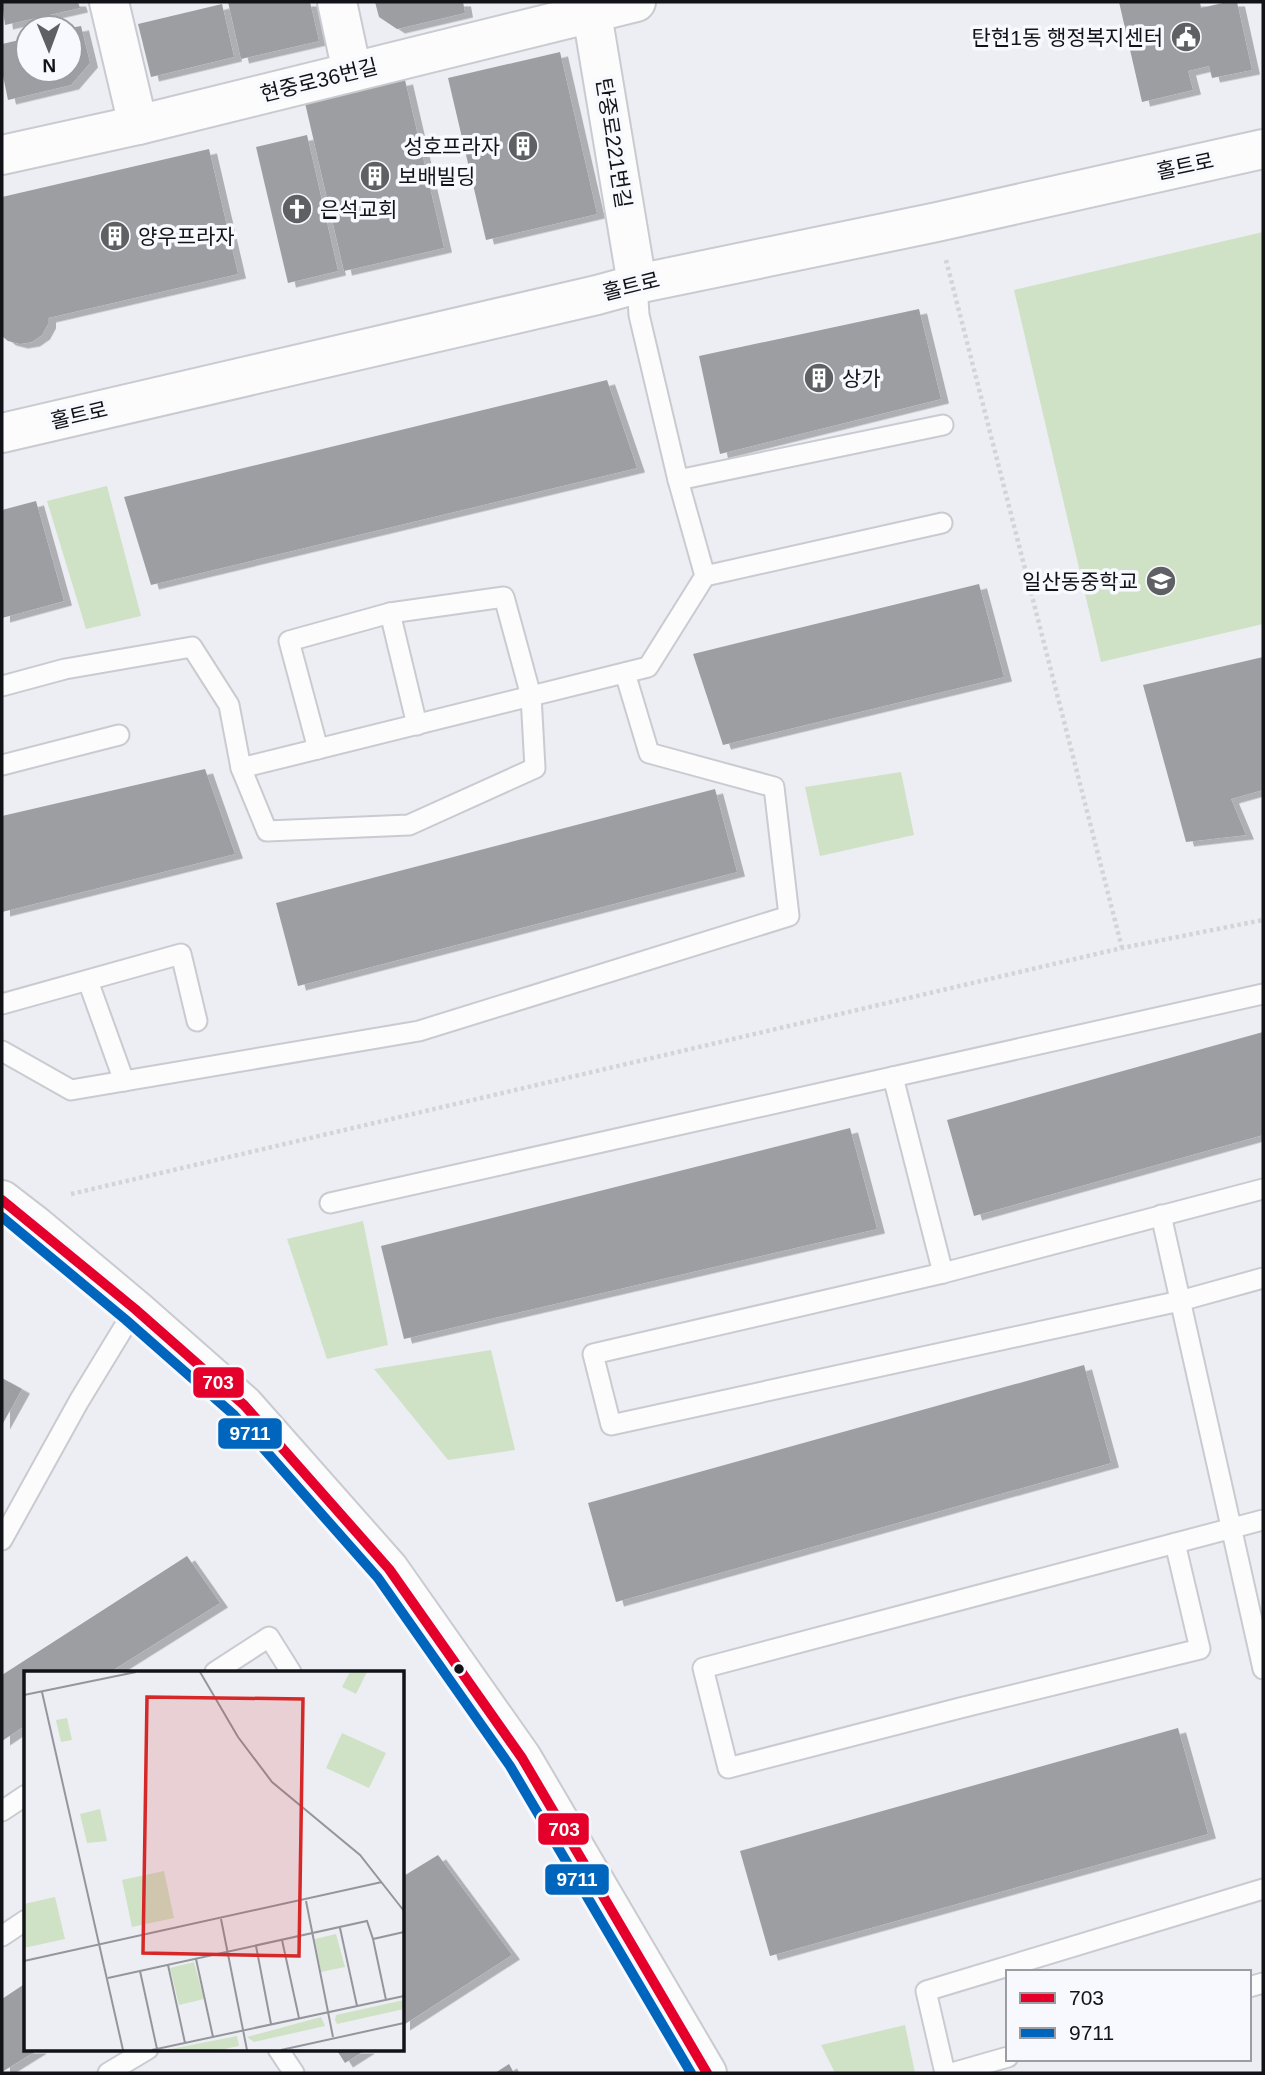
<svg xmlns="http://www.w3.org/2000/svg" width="1265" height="2075" font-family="Arial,'Noto Sans KR',sans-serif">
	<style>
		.green { fill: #cfe2c5 }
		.building { fill: #9d9ea2; filter: url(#shadow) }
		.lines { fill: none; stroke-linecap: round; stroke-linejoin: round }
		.service-casing { stroke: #c9cbd0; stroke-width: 23 }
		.minor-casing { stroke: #c9cbd0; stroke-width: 42 }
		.tertiary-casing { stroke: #c9cbd0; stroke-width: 42 }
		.secondary-casing { stroke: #c9cbd0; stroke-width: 42 }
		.path { stroke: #d3d4d6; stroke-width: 4.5; stroke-dasharray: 3.5 3.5; stroke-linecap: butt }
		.service { stroke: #fcfcfd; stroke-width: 19 }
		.minor { stroke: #fcfcfd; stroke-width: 38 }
		.tertiary { stroke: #fcfcfd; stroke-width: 38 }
		.secondary { stroke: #fcfcfd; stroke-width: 38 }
		.bus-1-casing { stroke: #f8f9fe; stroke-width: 16 }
		.bus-2-casing { stroke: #f8f9fe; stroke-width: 16 }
		.bus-1 { stroke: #e4002b; stroke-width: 10 }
		.bus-2 { stroke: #0065bd; stroke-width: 10 }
		.bus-dot { fill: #121317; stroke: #f8f9fe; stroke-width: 2.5 }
		.labels { text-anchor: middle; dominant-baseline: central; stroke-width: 7; stroke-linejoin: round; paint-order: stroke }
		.poi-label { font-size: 21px; fill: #121317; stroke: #f8f9fe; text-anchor: start }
		.street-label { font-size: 21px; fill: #121317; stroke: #f8f9fe }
		.inset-road { fill: none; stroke: #95969c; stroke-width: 2 }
		.view { fill: #d62828; fill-opacity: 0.15; stroke: #d62828; stroke-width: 3.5 }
		.inset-edge { fill: none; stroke: #121317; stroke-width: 3.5 }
		.line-badge { stroke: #f8f9fe; stroke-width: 2.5 }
		.badge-label { font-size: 19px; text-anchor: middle; font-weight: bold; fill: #fff }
	</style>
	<defs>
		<filter id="shadow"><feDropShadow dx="8" dy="4.5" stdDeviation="0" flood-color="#0004"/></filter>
	</defs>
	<rect width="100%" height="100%" fill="#eceef4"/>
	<g class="green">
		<polygon points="1263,232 1263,624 1101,662 1014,290"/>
		<polygon points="107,486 141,616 86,629 47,501"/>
		<polygon points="901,772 914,835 820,856 805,787"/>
		<polygon points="363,1221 388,1345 327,1359 287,1239"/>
		<polygon points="491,1350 515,1450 448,1460 374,1369"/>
		<polygon points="905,2025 915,2073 835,2073 821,2045"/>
	</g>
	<g class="building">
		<polygon points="2,2 78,2 80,8 5,25"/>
		<polygon points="228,2 310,2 319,41 241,59"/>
		<polygon points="375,2 463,2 465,13 397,29 379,17"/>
		<polygon points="1119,2 1200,2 1201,8 1227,2 1237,2 1252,70 1212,78 1209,66 1188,71 1193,90 1142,102"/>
		<polygon points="222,4 234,57 151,77 138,24"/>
		<polygon points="81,26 90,63 71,85 8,100 2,71 2,44 28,38 28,70 70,70 70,28"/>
		<polygon points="560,52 597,214 486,240 448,78"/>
		<polygon points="405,80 444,248 344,271 305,103"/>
		<polygon points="307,135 338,271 288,283 256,147"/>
		<polygon points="209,149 238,274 48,318 48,324 42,335 32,342 20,344 8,341 2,336 2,197"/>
		<polygon points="919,309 941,399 720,454 699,356"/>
		<polygon points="607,380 637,468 151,585 124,497"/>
		<polygon points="36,501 64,601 2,618 2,510"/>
		<polygon points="979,584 1004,677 723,745 693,654"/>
		<polygon points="1263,657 1263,790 1231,799 1246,835 1186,842 1143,685"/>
		<polygon points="205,769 235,854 2,912 2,816"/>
		<polygon points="715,789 737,872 298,986 276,903"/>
		<polygon points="1263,1032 1263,1135 974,1216 947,1120"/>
		<polygon points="850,1128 877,1229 404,1339 381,1246"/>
		<polygon points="1084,1365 1111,1463 616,1602 588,1503"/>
		<polygon points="2,1378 22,1389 2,1425"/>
		<polygon points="187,1556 220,1603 110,1672 26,1672 26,1725 2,1741 2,1675"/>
		<polygon points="1178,1728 1208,1834 770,1956 740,1851"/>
		<polygon points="438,1855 512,1955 402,2026 402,1877"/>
		<polygon points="26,1983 26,2049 39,2049 2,2072 2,1999"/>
		<polygon points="336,2049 367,2049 345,2063"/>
		<polygon points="509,2064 514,2073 495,2073"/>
	</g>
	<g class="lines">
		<g class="service-casing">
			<g id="service">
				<polyline points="678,480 943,425"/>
				<polyline points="705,576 942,523"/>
				<polyline points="390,613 417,725"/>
				<polyline points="2,686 65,669 192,647 229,705 241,768 648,667 705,576 678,480 639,315 637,284"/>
				<polyline points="2,765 119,735"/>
				<polyline points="241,768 267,831 409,825 535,768 531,696 504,597 390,613 289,641 318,749"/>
				<polyline points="88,981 124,1081"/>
				<polyline points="2,1004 181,954 197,1021"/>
				<polyline points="2,1051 71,1090 419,1031 789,916 774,787 649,753 625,673"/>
				<polyline points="893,1077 943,1273"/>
				<polyline points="1263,1189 943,1273 593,1354 611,1425 1180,1301 1263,1278"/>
				<polyline points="330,1203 1263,994"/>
				<polyline points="1161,1215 1263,1669"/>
				<polyline points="2,1540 79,1401 135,1309"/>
				<polyline points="1175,1543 1200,1649 960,1708 728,1768 703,1668 1263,1520"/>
				<polyline points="215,1672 269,1637 291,1672"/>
				<polyline points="2,1811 26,1795"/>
				<polyline points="2,1936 26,1920"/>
				<polyline points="1249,1987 1263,1983"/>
				<polyline points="278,2049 294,2073"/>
				<polyline points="108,2073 148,2049"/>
				<polyline points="945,2073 926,1991 1263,1889"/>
				<polyline points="952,2073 1008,2057"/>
			</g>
		</g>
		<g class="minor-casing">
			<g id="minor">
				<polyline points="109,2 138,125"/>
				<polyline points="337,2 352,72"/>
				<polyline points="590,2 637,284"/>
				<polyline points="2,155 138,125 636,2"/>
			</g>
		</g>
		<g class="tertiary-casing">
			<polyline id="tertiary" points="2,433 597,295 637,284 937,222 1263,149"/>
		</g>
		<g class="secondary-casing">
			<polyline id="secondary" points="2,1200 37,1227 135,1309 244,1405 389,1569 522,1758 707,2073"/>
		</g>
		<g class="path">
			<polyline points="946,260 1122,948"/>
			<polyline points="71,1194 1122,948 1263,920"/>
		</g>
		<use href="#service" class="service"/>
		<use href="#minor" class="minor"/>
		<use href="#tertiary" class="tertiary"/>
		<use href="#secondary" class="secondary"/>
		<g class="bus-1-casing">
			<polyline id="bus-1" points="2,1200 135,1309 244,1405 389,1569 522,1758 707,2073"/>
		</g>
		<g class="bus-2-casing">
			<polyline id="bus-2" points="2,1217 126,1320 234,1415 378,1578 510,1766 691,2073"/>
		</g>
		<use href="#bus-1" class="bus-1"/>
		<use href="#bus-2" class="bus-2"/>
	</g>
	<defs>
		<g id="civic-disc" transform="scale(1.575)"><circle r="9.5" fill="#5e6064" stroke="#f8f9fe"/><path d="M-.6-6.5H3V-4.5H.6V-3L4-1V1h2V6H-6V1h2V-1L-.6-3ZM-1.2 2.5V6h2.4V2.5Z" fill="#fff"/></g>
		<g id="building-disc" transform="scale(1.575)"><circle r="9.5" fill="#5e6064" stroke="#f8f9fe"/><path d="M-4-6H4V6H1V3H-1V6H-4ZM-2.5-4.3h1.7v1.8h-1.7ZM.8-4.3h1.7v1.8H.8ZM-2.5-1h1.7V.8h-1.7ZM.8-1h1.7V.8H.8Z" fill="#fff"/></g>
		<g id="church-disc" transform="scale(1.575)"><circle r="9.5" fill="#5e6064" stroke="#f8f9fe"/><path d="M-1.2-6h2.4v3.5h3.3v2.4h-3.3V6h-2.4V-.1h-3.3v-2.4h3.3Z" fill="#fff"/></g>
		<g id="school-disc" transform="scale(1.575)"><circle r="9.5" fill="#5e6064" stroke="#f8f9fe"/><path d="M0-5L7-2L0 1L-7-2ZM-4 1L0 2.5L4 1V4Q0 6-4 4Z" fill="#fff"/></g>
	</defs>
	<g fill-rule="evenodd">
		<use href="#civic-disc" x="1186" y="37"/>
		<use href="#building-disc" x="523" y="146"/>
		<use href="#building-disc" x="375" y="176"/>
		<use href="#church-disc" x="297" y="209"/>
		<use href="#building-disc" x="115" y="236"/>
		<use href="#building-disc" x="819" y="378"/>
		<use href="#school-disc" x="1161" y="581"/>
	</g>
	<circle class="bus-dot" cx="459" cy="1669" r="6"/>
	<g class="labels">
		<g class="poi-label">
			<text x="1163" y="37" text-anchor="end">탄현1동 행정복지센터</text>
			<text x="500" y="146" text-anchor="end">성호프라자</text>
			<text x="398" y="176">보배빌딩</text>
			<text x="320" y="209">은석교회</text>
			<text x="138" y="236">양우프라자</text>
			<text x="842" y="378">상가</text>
			<text x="1138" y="581" text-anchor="end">일산동중학교</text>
		</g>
		<g class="street-label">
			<text transform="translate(319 80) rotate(-14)">현중로36번길</text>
			<text transform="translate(614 143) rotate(81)">탄중로221번길</text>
			<text transform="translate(1185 166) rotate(-12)">홀트로</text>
			<text transform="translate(631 286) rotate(-14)">홀트로</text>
			<text transform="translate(79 415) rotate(-13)">홀트로</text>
		</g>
	</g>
	<g transform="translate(24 1671)">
		<rect width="380" height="380" fill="#eceef4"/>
		<path d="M326,1H343L332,23L318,16ZM43,47L48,69L37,71L32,49ZM318,62L362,82L345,117L302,97ZM76,138L83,170L63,172L56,143ZM140,200L150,247L108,256L98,209ZM31,226L41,268L0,277V233ZM312,263L321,296L297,301L291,268ZM170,291L180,328L155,334L146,297ZM380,329V338L313,353L311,349L312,344ZM297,346L301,355L230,371L223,366ZM213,365L215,375L196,379H142Z" fill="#cfe2c5"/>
		<path class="inset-road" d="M176,1L214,66L248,111L336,184L380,240M18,21L99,379M0,24L112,1M282,230L309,366M197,248L223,379M316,257L333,335M349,268L362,329M258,269L275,347M232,275L247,353M172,288L189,366M0,290L358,211M144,294L161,372M116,300L133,378M84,307L343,250L349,268L380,261M128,379L380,325M257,379L380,352"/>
		<path class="view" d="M123,26L279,28L275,285L119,282Z"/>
		<rect width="380" height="380" class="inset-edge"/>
	</g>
	<g class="line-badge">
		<rect x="192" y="1366" width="53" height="33" rx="7" fill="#e4002b"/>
		<rect x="217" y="1417" width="66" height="33" rx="7" fill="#0065bd"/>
		<rect x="537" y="1812" width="53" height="34" rx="7" fill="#e4002b"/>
		<rect x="544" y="1863" width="66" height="33" rx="7" fill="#0065bd"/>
	</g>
	<g class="badge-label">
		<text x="218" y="1389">703</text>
		<text x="250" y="1440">9711</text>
		<text x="564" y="1836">703</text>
		<text x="577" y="1886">9711</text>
	</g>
	<rect width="1265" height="2075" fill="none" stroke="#121317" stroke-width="7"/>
	<rect x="1006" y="1970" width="245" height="91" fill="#f8f9fe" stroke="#9c9da2" stroke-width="2"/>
	<rect x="1020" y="1993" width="35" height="10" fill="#e4002b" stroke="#9c9da2" stroke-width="2"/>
	<text x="1069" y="2005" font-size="21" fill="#121317">703</text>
	<rect x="1020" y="2028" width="35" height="10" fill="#0065bd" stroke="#9c9da2" stroke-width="2"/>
	<text x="1069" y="2040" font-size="21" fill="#121317">9711</text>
	<g transform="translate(49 49) rotate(179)"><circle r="33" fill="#f8f9fe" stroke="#9c9da2" stroke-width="2"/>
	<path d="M0-5L12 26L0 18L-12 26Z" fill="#5e6064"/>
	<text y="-10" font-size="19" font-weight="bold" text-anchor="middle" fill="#121317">N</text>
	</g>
</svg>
